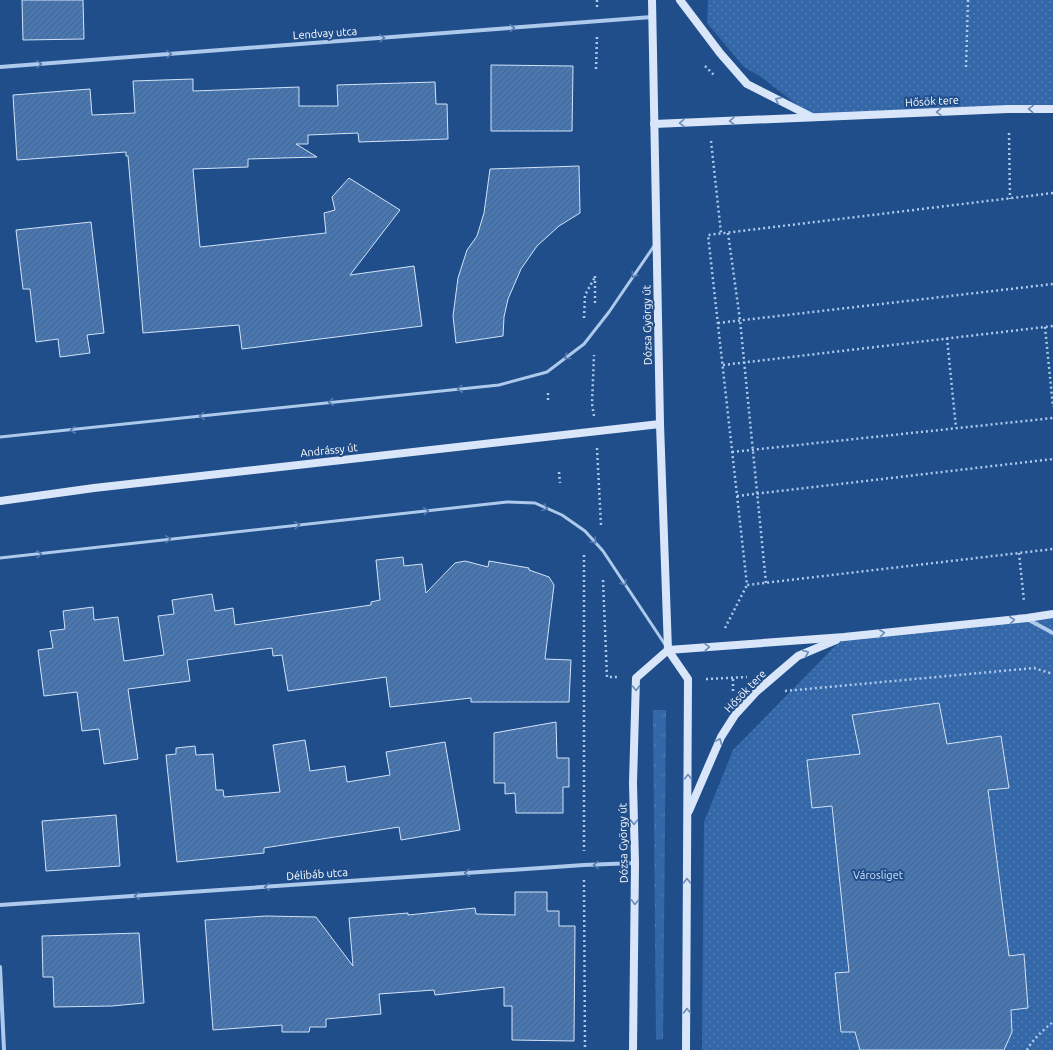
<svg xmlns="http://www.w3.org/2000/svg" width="1053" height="1050" font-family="Ubuntu,sans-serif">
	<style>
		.grass { fill: url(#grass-tufts) }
		.park { fill: url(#park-dots) }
		.building { fill: url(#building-hatch); stroke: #d2e3f8 }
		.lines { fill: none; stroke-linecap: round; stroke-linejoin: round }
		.path { stroke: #adc9eb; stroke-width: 2.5; stroke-dasharray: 2 3; stroke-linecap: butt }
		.lane { stroke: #adc9eb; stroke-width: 3 }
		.street { stroke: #adc9eb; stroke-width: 4 }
		.secondary { stroke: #d9e6f9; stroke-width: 8 }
		.oneway { stroke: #5179ad }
		.oneway2 { stroke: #6a8bb7 }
		.labels { text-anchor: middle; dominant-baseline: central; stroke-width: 4; stroke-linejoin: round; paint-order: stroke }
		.street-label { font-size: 11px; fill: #fff; stroke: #204e8b }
		.park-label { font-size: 11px; fill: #d2e3f8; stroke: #204e8b }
	</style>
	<defs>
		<pattern id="grass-tufts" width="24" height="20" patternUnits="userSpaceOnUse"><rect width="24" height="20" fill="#3467a8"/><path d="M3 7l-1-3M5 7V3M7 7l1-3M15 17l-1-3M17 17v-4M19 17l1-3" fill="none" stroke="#527eb5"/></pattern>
		<pattern id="park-dots" width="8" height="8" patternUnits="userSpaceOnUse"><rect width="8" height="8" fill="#3467a8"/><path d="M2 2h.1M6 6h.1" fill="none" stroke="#527eb5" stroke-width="1.8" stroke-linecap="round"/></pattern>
		<pattern id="building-hatch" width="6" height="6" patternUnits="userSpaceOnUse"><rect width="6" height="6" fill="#4977b2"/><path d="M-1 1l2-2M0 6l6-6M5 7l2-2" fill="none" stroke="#4a627f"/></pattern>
	</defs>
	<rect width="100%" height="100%" fill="#204e8b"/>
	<polygon class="grass" points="653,710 666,710 663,1039 656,1040"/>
	<g class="park">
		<polygon points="708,0 1053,0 1053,109 813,117 761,77 744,67 707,23"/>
		<polygon points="1053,614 1053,1050 702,1050 704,822 733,750 844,637"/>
	</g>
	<g class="building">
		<polygon points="22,0 83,0 84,39 23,40"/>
		<polygon points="491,65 573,66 572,131 491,131"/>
		<polygon points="193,79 193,91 299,87 299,106 338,106 337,85 435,82 436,104 447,104 448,139 359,142 358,133 308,135 308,144 296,144 317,157 248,159 248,167 193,169 200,247 326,233 324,213 335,210 332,197 349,178 400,210 350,275 414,266 422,326 242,349 239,325 143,333 128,156 126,156 126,152 17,160 13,95 90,89 92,115 135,113 133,81"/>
		<polygon points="579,166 580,213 559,226 537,246 521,269 508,299 504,317 503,336 456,343 453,316 458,278 467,250 477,236 484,213 490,169"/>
		<polygon points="91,222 104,333 87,335 90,353 60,357 58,339 36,342 30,289 23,289 16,230"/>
		<polygon points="403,557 404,566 422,564 426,593 455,563 465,561 488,567 489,561 529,568 529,570 549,577 554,585 545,659 571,660 569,702 471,702 471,698 390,707 386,677 288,691 282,655 273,656 272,648 187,660 190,681 128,689 138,759 104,764 99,729 82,731 77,692 44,696 38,650 53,648 50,631 65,629 63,611 93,607 94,620 118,617 124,661 164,655 158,616 174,614 172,600 212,594 215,611 233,608 235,625 371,605 371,602 380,600 376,560"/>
		<polygon points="939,703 947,744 1001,736 1009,788 988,790 1009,956 1024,954 1028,1008 1011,1010 1012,1032 1004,1050 860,1050 855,1032 841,1032 835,973 849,972 832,806 812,808 807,760 860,754 852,715"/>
		<polygon points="556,722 557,758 569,758 569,787 563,787 563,813 516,813 515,793 505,794 505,783 494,783 494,733"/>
		<polygon points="305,740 310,771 345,766 347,782 390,775 386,752 445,742 460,830 401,840 399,827 264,848 264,853 177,862 166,755 176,754 176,748 195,746 196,755 213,754 216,790 223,790 224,797 280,792 273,745"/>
		<polygon points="116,815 120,866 46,871 42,821"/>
		<polygon points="515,892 547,892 547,911 559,911 559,926 575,926 574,1041 512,1040 512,1006 504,1006 504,987 435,995 434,990 379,994 381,1014 326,1019 326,1027 310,1027 309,1032 282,1032 282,1025 213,1030 205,920 266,916 316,917 353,966 349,918 408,913 408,915 475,908 476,914 515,915"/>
		<polygon points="139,933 144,1003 112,1006 54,1007 53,977 43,977 42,936"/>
	</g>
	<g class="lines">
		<g class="path">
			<polyline points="597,7 597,0"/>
			<polyline points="705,66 714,75"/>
			<polyline points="966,67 968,0"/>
			<polyline points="596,69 597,36"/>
			<polyline points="1009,133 1010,199"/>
			<polyline points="711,141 721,233"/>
			<polyline points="1053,193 708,235 747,585 1053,549"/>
			<polyline points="728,233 740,320 766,583"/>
			<polyline points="595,276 595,306"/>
			<polyline points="584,318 585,295 595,277"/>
			<polyline points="718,323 1053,284"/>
			<polyline points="1045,327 1053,407"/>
			<polyline points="947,338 956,428"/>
			<polyline points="723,365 1053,326"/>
			<polyline points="548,393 548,401"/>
			<polyline points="594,416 592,404 594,355"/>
			<polyline points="597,448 601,525"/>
			<polyline points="732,452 1053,418"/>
			<polyline points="559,472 560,483"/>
			<polyline points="737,496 1053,459"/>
			<polyline points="1019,553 1024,601"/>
			<polyline points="584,555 584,851"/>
			<polyline points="603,580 607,677 619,677"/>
			<polyline points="725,628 747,585"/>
			<polyline points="706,679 747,677"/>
			<polyline points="733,691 733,678"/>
			<polyline points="785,691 1034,668 1053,674"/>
			<polyline points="584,880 585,1050"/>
			<path d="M1027,1050C1033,1039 1043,1030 1053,1022"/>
		</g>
		<g class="lane">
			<polyline points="0,437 499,385 547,372 584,344 609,312 654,246"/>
			<polyline points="0,558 507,502 535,503 562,515 585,531 603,551 666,646"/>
		</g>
		<g class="street">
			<polyline points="0,67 652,17"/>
			<polyline points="1027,619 1053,633"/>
			<polyline points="0,905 584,865 635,863"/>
			<polyline points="0,967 4,1050"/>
		</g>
		<g class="secondary">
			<polyline points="652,0 660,424 668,650 688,679 686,1050"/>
			<polyline points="680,0 720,53 747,84 812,117"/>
			<polyline points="654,124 1008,109 1053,109"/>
			<polyline points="0,501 94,488 660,424"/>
			<polyline points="668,650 844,637 1027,618 1053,614"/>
			<polyline points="689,811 721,737 735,715 756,692 798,656 836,640"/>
			<polyline points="633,1050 635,863 633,783 636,678 668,650"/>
		</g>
	</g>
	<defs><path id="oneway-chevron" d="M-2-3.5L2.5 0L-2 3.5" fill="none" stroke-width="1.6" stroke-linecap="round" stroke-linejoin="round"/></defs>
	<g class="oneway">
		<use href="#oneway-chevron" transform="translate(512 28) rotate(-4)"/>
		<use href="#oneway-chevron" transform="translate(382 38) rotate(-4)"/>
		<use href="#oneway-chevron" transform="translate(169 54) rotate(-4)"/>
		<use href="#oneway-chevron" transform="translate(39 64) rotate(-4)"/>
		<use href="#oneway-chevron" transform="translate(634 275) rotate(124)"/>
		<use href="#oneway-chevron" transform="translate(567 357) rotate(142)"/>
		<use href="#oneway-chevron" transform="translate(460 389) rotate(174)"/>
		<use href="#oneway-chevron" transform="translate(331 402) rotate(174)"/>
		<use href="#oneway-chevron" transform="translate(202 416) rotate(174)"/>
		<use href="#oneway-chevron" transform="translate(73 430) rotate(174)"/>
		<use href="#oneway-chevron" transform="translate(545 508) rotate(22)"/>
		<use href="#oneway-chevron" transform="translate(426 511) rotate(-6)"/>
		<use href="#oneway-chevron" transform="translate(297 525) rotate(-6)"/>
		<use href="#oneway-chevron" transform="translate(168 539) rotate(-6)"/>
		<use href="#oneway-chevron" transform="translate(594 541) rotate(47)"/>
		<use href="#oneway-chevron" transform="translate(39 554) rotate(-6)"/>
		<use href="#oneway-chevron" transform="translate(624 583) rotate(56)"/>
		<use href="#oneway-chevron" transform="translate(596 865) rotate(178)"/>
		<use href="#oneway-chevron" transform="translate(467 873) rotate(176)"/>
		<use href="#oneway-chevron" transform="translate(267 887) rotate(176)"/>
		<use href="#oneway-chevron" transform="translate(137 896) rotate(176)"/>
	</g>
	<g class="oneway2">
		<use href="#oneway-chevron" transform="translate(778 100) rotate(-153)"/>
		<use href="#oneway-chevron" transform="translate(1031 109) rotate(-179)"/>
		<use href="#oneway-chevron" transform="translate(939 112) rotate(177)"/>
		<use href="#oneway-chevron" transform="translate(732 121) rotate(178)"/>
		<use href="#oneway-chevron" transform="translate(682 123) rotate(178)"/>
		<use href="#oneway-chevron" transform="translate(1012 620) rotate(-6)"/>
		<use href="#oneway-chevron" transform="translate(882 633) rotate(-6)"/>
		<use href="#oneway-chevron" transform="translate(707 647) rotate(-3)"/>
		<use href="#oneway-chevron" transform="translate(806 653) rotate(-23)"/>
		<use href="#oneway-chevron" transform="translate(636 688) rotate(89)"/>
		<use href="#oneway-chevron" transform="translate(719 741) rotate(-66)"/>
		<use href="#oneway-chevron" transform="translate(688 777) rotate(-90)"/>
		<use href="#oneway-chevron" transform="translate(634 822) rotate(89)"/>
		<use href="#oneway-chevron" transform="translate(687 881) rotate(-90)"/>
		<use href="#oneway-chevron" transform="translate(635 902) rotate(91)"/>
		<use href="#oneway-chevron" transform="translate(687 1011) rotate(-90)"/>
	</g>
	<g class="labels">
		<g class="street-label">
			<text transform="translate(325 33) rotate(-4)">Lendvay utca</text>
			<text transform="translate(932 101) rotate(-3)">Hősök tere</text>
			<text transform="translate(647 325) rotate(-91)">Dózsa György út</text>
			<text transform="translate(329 450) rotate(-6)">Andrássy út</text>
			<text transform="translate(745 691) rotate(-46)">Hősök tere</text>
			<text transform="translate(623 843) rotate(-91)">Dózsa György út</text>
			<text transform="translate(317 874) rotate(-4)">Délibáb utca</text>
		</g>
		<g class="park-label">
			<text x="878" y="875">Városliget</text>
		</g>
	</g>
</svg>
